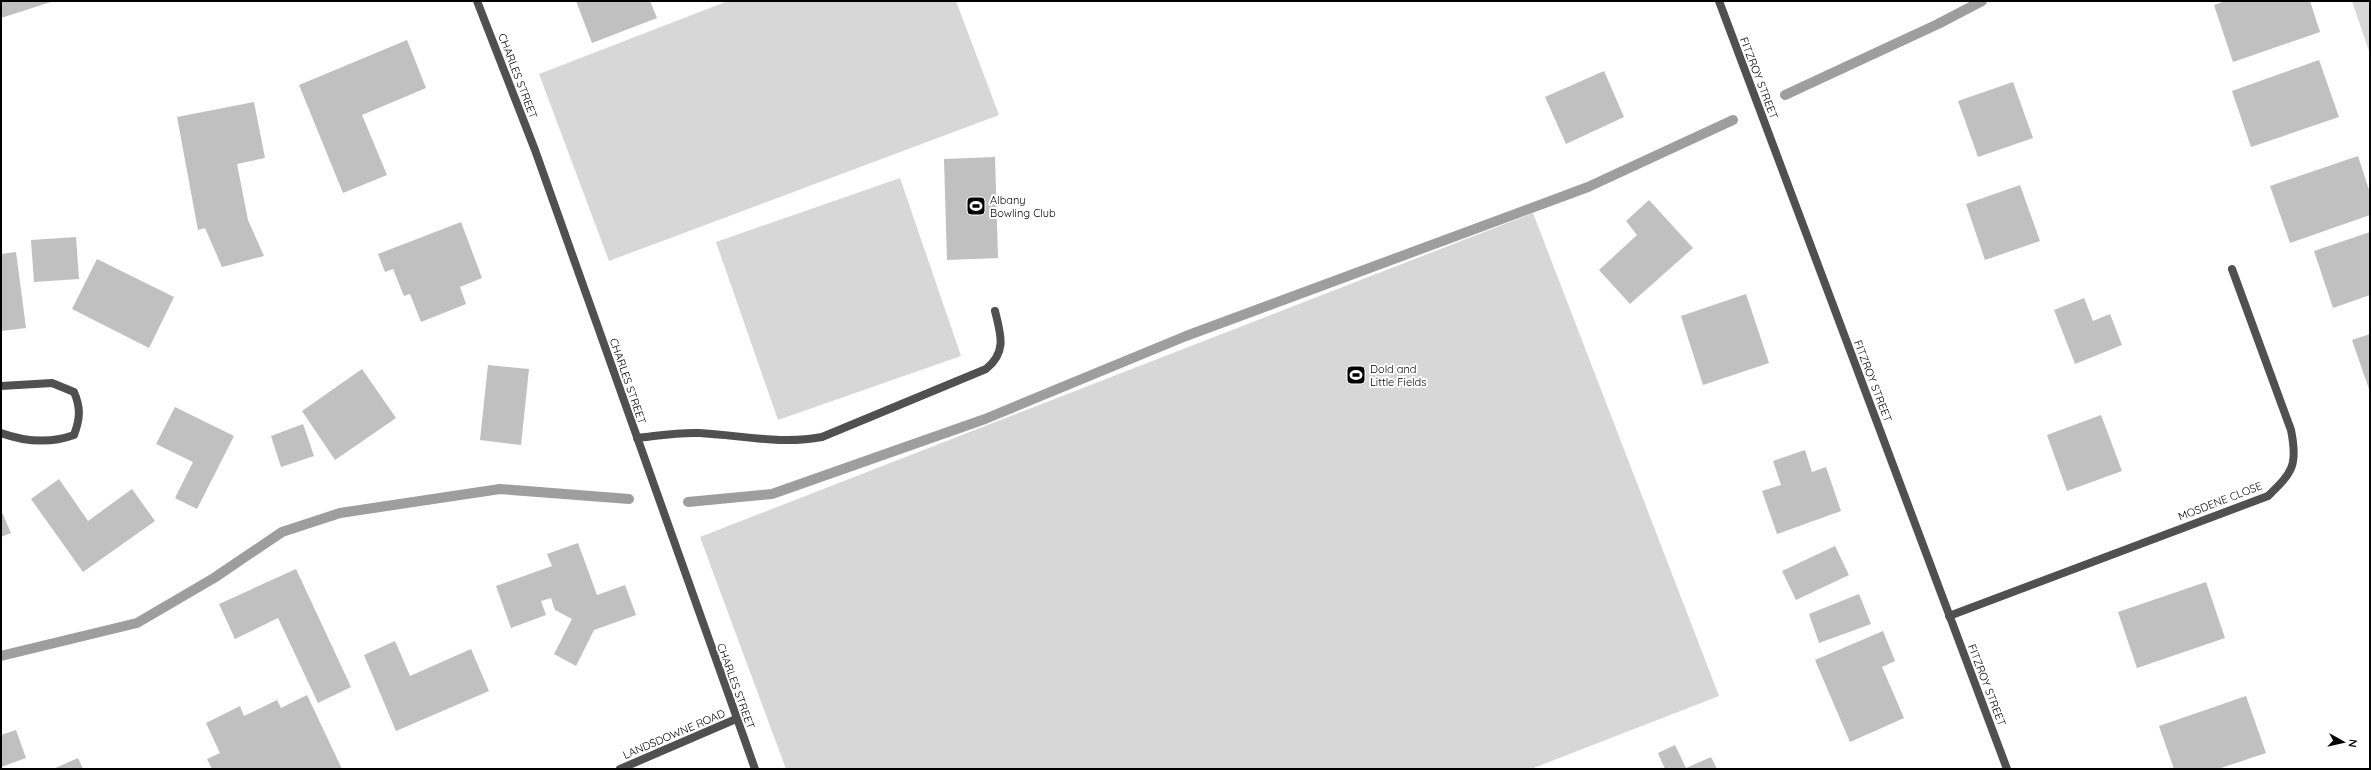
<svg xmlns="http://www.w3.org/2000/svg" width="2371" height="770" font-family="Quicksand,sans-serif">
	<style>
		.green { fill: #d7d7d7 }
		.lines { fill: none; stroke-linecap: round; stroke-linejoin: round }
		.stream { stroke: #9e9e9e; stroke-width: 10 }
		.building { fill: #c0c0c0 }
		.service { stroke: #505050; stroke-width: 8 }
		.minor { stroke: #505050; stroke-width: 8 }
		.labels { text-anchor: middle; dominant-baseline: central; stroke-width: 4; stroke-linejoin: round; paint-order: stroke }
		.street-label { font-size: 11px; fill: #000; stroke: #fff }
		.poi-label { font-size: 11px; fill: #000; stroke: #fff; text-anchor: start }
	</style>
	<rect width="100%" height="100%" fill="#fff"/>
	<g class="green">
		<polygon points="728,1 956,1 999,115 609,261 539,74"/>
		<polygon points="2352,1 2370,1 2370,54"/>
		<polygon points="900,178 961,356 778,420 716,242"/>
		<polygon points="1533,213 1719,696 1531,769 786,769 700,537"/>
	</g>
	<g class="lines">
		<g class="stream">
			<polyline points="1785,95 1938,24 1982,1"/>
			<polyline points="688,502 772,494 985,419 1186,336 1588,187 1733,120"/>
			<polyline points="1,656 137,623 214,578 282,532 340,513 500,489 629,499"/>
		</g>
	</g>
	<g class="building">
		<polygon points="1,1 54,1 1,18"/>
		<polygon points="576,1 650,1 657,18 592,43"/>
		<polygon points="2226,1 2310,1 2320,32 2233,62 2214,5"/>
		<polygon points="407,40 426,88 362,115 387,175 343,193 299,85"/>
		<polygon points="2319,60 2339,117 2251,147 2232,91"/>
		<polygon points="1604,71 1624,117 1566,144 1545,97"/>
		<polygon points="2013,82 2033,138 1978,157 1958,101"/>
		<polygon points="254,102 265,158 237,164 248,220 264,256 222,267 205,228 198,230 177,117"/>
		<polygon points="2358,156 2370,193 2370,215 2290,243 2270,186"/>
		<polygon points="995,157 998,258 947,260 944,159"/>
		<polygon points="2020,185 2040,241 1985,260 1966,204"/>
		<polygon points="1649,200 1693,248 1630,304 1599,270 1637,235 1626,221"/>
		<polygon points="461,222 482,278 460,287 466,304 421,322 410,294 404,296 393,269 385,272 378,254"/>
		<polygon points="2370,232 2370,295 2333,308 2314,251"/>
		<polygon points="76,237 79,279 34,282 31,240"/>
		<polygon points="16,252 26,328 1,331 1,254"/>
		<polygon points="97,259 174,297 149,348 72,309"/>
		<polygon points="1746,294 1769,363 1703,385 1681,316"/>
		<polygon points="2084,298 2093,321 2110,314 2122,345 2075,364 2054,310"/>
		<polygon points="2370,334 2370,392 2352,340"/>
		<polygon points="488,365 529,369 521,445 480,440"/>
		<polygon points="362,369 396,418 335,460 302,411"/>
		<polygon points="175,407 234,436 197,509 175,498 193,462 156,444"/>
		<polygon points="2101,415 2122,471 2067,491 2047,435"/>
		<polygon points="303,424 314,456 281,467 271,436"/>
		<polygon points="1805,450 1812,472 1826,467 1841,511 1777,534 1762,491 1781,485 1773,461"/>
		<polygon points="59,479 88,521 132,489 155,521 83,572 31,499"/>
		<polygon points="1,510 11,533 1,537"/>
		<polygon points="578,543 597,595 625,585 636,615 594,630 576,666 554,654 572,619 555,610 551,598 541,601 546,615 511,628 496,586 552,566 547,554"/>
		<polygon points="1835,546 1849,575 1796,600 1782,571"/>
		<polygon points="296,569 351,687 318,703 278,618 235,639 219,604"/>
		<polygon points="2206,582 2225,638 2137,668 2118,612"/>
		<polygon points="1859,594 1871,624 1819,643 1809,614"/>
		<polygon points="1883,631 1895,661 1882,667 1904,718 1850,742 1815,660"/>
		<polygon points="395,641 410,676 471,649 489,691 396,731 364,655"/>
		<polygon points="307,695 342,769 212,769 207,759 220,753 206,723 240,706 244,716 277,700 281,708"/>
		<polygon points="2246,696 2266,753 2218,769 2174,769 2159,726"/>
		<polygon points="16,730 26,758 1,767 1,735"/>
		<polygon points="1675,745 1686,768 1711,757 1717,769 1665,769 1658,753"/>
		<polygon points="78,758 83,769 53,769"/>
	</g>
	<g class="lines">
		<path class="service" d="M637,438C657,436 679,432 699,433C740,435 781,445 822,437L986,369C1007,352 1001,335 995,311"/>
		<g class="minor">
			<polyline points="477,1 535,150 755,769"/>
			<polyline points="1719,1 2007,769"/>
			<path d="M1,386L52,383L74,392C81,408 80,419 74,435C49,444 26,442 1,433"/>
			<path d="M1949,616L2268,496C2293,472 2298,465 2291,430L2232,269"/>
			<polyline points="620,769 736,719"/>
		</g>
	</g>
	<defs>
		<g id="stadium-square" transform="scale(1)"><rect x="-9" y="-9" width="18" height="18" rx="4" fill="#000" stroke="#fff"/><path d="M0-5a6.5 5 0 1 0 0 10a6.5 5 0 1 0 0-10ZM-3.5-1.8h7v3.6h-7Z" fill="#fff"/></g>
	</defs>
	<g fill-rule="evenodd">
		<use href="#stadium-square" x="976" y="206"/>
		<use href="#stadium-square" x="1356" y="375"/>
	</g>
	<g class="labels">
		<g class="street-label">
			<text transform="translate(518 76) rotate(69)">CHARLES STREET</text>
			<text transform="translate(1759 78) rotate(69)">FITZROY STREET</text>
			<text transform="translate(628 381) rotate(71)">CHARLES STREET</text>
			<text transform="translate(1873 381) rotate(69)">FITZROY STREET</text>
			<text transform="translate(2220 501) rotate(-21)">MOSDENE CLOSE</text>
			<text transform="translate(1987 685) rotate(69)">FITZROY STREET</text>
			<text transform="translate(736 686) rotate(70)">CHARLES STREET</text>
			<text transform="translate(674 734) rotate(-23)">LANDSDOWNE ROAD</text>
		</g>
		<g class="poi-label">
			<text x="990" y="200">Albany<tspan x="990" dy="13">Bowling Club</tspan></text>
			<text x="1370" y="369">Dold and<tspan x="1370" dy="13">Little Fields</tspan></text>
		</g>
	</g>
	<rect width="2371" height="770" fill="none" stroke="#000000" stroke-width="4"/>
	<g transform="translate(2343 742) rotate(98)" stroke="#ffffff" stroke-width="3" paint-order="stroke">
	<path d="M0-3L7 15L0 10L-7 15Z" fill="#000000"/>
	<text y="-6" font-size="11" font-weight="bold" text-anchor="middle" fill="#000000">N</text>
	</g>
</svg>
